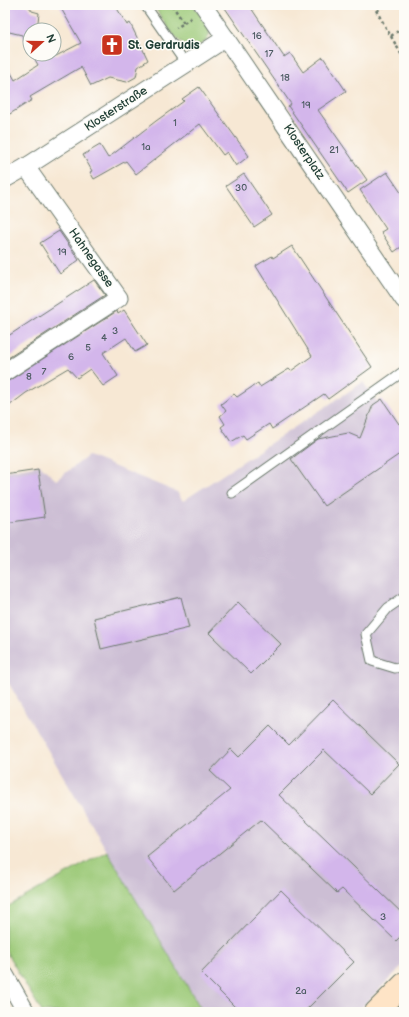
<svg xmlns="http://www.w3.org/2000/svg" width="409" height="1017" font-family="'Balsamiq Sans',sans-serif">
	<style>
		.industrial { fill: #ccbed4 }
		.green { fill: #9bc977; stroke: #5d8356 }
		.building { fill: #d3b6eb }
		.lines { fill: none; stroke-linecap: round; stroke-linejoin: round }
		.lane-casing { stroke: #6b796c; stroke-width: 11 }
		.street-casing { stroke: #6b796c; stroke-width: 19 }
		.secondary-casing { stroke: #6b796c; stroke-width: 24 }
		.path { stroke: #6b796c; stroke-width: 2.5; stroke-dasharray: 3 3; stroke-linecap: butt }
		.lane { stroke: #fff; stroke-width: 9 }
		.street { stroke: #fff; stroke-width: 17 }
		.secondary { stroke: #fee4c6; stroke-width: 22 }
		.labels { text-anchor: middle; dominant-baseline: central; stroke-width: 3; stroke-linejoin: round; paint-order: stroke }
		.number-label { font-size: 10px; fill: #4c5b62 }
		.poi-label { font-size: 12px; font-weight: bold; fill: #1f3d34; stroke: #fdfcf7; text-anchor: start }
		.street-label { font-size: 12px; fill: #1f3d34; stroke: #fdfcf7 }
	</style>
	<rect width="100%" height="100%" fill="#fdfcf7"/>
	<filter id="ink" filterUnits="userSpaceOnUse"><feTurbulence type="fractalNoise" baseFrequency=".025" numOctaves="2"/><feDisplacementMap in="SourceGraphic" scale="8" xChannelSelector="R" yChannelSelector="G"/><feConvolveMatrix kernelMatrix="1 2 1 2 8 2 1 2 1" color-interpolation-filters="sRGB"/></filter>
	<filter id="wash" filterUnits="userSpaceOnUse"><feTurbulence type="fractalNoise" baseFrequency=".012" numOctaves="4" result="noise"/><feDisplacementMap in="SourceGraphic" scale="16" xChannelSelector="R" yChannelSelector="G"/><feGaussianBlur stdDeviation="0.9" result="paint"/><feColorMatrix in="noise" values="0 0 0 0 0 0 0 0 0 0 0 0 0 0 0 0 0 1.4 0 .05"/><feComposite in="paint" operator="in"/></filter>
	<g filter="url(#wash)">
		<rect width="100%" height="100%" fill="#f7e8d4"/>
		<polygon class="industrial" points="363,382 404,440 404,964 357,1012 200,1012 201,1008 107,851 5,677 5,471 40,465 56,480 88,456 177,492 183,501"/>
		<g class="green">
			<path d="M153,5H193C197,11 207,22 209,28C213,42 194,51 184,44C171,36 162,18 153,5Z"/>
			<polygon points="107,851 201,1009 200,1012 42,1012 5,950 5,908"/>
		</g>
		<g id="blocks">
			<g class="building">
				<polygon points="5,5 28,5 32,11 39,13 38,22 42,30 30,30 30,50 22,35 5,31"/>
				<polygon points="59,5 115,5 127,25 130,23 148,60 138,67 136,77 127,82 108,78 91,86 81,67 30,97 32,100 5,117 5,62 15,80 38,65 32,54 54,54 54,52 56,56 81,43"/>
				<polygon points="223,5 249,5 284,57 290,53 303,72 323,57 346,91 318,110 367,180 348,193 288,106 291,104"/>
				<polygon points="199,87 249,156 236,166 227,152 223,155 200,124 136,174 126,161 94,179 90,172 92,171 83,155 100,145 108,158 156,121 184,101 182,99"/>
				<polygon points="387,172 404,197 404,245 394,252 381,232 386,229 360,190"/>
				<polygon points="244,174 272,215 254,227 226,186"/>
				<polygon points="59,231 79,260 60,274 40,243"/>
				<polygon points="292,246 372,367 328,399 324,394 272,429 269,424 246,439 243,435 231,442 221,427 225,424 220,416 226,411 221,404 234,394 237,397 258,383 260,387 289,369 291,371 312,356 256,266 272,256 273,258"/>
				<polygon points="94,280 105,295 5,360 5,338"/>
				<polygon points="124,310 147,345 135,352 126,338 103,353 118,376 103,386 90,369 77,378 68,368 26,393 5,409 5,382 10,380 117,311 118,314"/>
				<polygon points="382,399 399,424 404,420 404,451 324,506 291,459 318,439 348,433 360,438 373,405"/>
				<polygon points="38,470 45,517 5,523 5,475"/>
				<polygon points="181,597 189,628 101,649 94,618"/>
				<polygon points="238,602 281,644 251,674 209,633"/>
				<polygon points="333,700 399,764 370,794 324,750 279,795 404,915 404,933 396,941 342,889 337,893 261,820 174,890 147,857 230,790 210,771 231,749 239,757 270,726 289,745"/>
				<polygon points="281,890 354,962 304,1012 240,1012 201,973"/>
			</g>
		</g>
	</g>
	<g filter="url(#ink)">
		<use href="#blocks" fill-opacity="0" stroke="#6b796c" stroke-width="1"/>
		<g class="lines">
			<g class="lane-casing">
				<g id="lane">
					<polyline points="145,5 186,64"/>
					<polyline points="232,493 404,371"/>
					<polyline points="404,597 388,608 366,634 372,661 395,668 404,666"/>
				</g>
			</g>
			<g class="street-casing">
				<g id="street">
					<polyline points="203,5 404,300"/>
					<polyline points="5,179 26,167 226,38"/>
					<polyline points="5,372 119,298 26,167"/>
					<polyline points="5,975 26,1012"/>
				</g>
			</g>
			<g class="secondary-casing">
				<polyline id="secondary" points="376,1012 404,984"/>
			</g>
			<g class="path">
				<polyline points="172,5 184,23 176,28"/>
				<polyline points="373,5 404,59"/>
				<polyline points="377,11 385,5"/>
				<polyline points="184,23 192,17"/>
				<polyline points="391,36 404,27"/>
			</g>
			<use href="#lane" class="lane"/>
			<use href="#street" class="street"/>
			<use href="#secondary" class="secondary"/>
		</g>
	</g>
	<defs>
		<g id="church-square" transform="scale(1.15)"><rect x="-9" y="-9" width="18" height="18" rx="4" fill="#c8321e" stroke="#fdfcf7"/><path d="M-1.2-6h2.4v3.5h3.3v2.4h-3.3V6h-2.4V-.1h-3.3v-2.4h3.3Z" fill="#fff"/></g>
	</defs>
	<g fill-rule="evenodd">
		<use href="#church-square" x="112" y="45"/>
	</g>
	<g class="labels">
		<g class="number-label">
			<text x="257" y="36">16</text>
			<text x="269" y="54">17</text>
			<text x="285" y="78">18</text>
			<text x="306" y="105">19</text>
			<text x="175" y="123">1</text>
			<text x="146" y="147">1a</text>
			<text x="334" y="150">21</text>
			<text x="241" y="188">30</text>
			<text x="62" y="252">19</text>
			<text x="115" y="331">3</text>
			<text x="104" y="338">4</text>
			<text x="88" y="348">5</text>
			<text x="71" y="357">6</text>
			<text x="44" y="372">7</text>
			<text x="29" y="377">8</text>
			<text x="383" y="917">3</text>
			<text x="301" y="991">2a</text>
		</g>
		<g class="poi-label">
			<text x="128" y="45">St. Gerdrudis</text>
		</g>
		<g class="street-label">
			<text transform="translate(116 109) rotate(-33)">Klosterstraße</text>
			<text transform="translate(304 152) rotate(56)">Klosterplatz</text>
			<text transform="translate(91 258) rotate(55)">Hahnegasse</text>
		</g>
	</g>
	<rect width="409" height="1017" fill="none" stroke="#fdfcf7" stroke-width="20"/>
	<g transform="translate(42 42) rotate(69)"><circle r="19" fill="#fdfcf7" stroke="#a4b0a9"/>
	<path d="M0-3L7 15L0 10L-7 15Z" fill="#c8321e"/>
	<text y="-6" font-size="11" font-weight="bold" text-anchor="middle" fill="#1f3d34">N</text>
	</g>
</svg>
